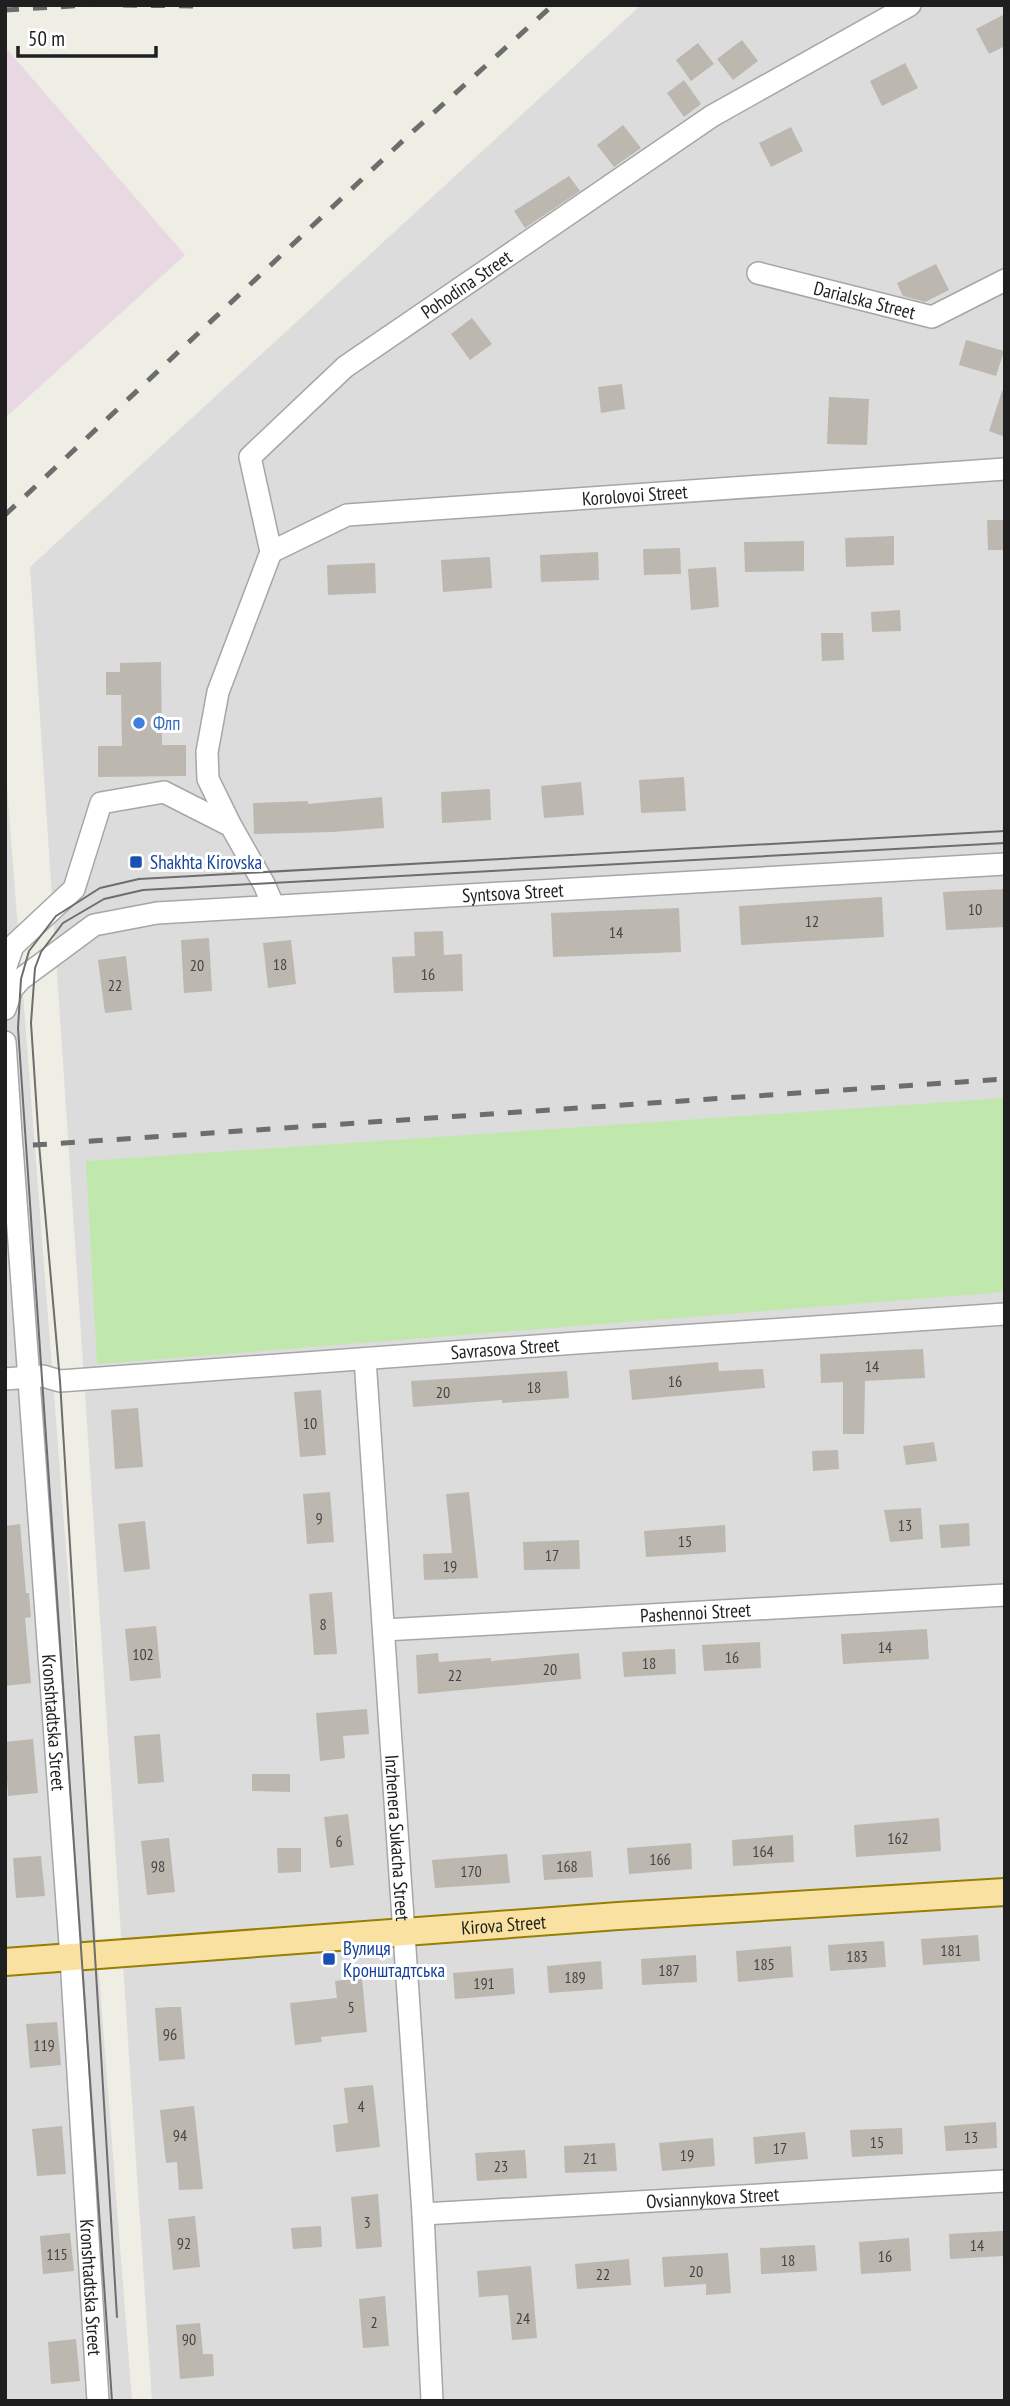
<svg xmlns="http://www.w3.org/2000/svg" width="1010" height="2406" font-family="'PT Sans Narrow',sans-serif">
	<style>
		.residential { fill: #dddcdc }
		.industrial { fill: #e8d8e2 }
		.grass { fill: #c0e8ad }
		.building { fill: #bcb7af }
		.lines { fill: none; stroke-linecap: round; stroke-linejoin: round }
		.minor-casing { stroke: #a6a6a6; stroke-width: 24 }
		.major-casing { stroke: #967f04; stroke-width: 30 }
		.minor { stroke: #fff; stroke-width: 21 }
		.major { stroke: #f9e2a1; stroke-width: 26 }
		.tram { stroke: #6d6d6d; stroke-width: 2 }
		.rail { stroke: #6d6d6d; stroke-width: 5; stroke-dasharray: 14 14; stroke-linecap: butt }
		.minor-bridge-casing { stroke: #a6a6a6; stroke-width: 24; stroke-linecap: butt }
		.minor-bridge { stroke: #fff; stroke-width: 21 }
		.shop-dot { fill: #3f7fe0; stroke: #fff; stroke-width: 2.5 }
		.transit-dot { fill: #1a4fb4; stroke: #fff; stroke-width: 2.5 }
		.labels { text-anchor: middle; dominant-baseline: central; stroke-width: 6; stroke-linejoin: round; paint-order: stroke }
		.number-label { font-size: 16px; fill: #464543 }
		.street-label { font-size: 19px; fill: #1f1f1f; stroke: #fff }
		.shop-label { font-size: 19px; fill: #366cbe; stroke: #fff; text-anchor: start }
		.transit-label { font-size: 19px; fill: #164399; stroke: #fff; text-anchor: start }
	</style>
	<rect width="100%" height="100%" fill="#efeee5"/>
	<g class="residential">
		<polygon points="641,5 1005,5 1005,2401 152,2401 30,567"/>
		<polygon points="5,761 132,2401 5,2401"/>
	</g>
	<polygon class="industrial" points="5,47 185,255 5,418"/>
	<polygon class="grass" points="1005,1098 1005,1292 97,1364 86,1161"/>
	<g class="building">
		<polygon points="1005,14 1005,46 989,54 976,29"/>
		<polygon points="742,40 758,61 733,80 717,59"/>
		<polygon points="698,43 714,64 691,81 676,60"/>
		<polygon points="905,63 918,88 882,106 870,81"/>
		<polygon points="684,80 701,104 684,117 667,93"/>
		<polygon points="623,125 641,148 614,167 597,145"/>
		<polygon points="791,127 803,151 771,167 759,143"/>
		<polygon points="569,176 580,191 525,228 514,211"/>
		<polygon points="936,264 949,290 925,302 903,296 897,283"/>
		<polygon points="472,318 492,344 470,360 451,334"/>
		<polygon points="966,340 1004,351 996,376 959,365"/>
		<polygon points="622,384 625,409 601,413 598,387"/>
		<polygon points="1002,391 1005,392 1005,437 989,431"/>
		<polygon points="829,397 869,399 867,445 827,444"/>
		<polygon points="987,520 1005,520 1005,550 988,550"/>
		<polygon points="894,536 894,565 846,567 845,538"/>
		<polygon points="804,541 804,571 745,572 744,542"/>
		<polygon points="680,548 681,574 644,575 643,549"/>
		<polygon points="598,552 599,580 541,582 540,555"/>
		<polygon points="490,557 492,588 443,592 441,560"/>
		<polygon points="375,563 376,593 328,595 327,565"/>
		<polygon points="716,567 719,607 691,610 688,569"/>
		<polygon points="900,610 901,631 872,632 871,612"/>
		<polygon points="821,633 843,633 844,660 822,661"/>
		<polygon points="161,662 162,745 186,745 186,776 98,777 98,746 122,746 121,695 106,695 106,672 120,672 120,663"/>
		<polygon points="684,777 686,811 641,813 639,780"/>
		<polygon points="581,782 584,815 544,818 541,786"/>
		<polygon points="490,789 491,820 442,823 441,792"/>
		<polygon points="382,797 384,828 333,832 254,834 253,803 308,801 308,804"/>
		<polygon points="1005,889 1005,927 946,930 943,892"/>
		<polygon points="882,897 884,937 741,945 739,906"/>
		<polygon points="679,908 681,952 553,957 551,913"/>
		<polygon points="443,931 444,955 462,954 463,991 394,993 392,957 415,956 414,932"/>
		<polygon points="209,938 212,991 184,993 181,940"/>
		<polygon points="291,940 296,984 268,988 263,943"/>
		<polygon points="126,956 132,1010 105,1013 98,960"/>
		<polygon points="923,1349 925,1378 865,1381 864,1434 843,1434 843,1382 821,1383 820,1354"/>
		<polygon points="718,1362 719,1371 763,1369 765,1388 632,1400 629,1370"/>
		<polygon points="567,1371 569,1398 502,1403 502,1400 413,1407 411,1381"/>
		<polygon points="321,1390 326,1455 300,1457 294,1392"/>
		<polygon points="138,1408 143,1467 115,1469 111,1410"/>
		<polygon points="934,1442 937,1461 906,1465 903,1446"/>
		<polygon points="838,1450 839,1469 813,1471 812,1451"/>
		<polygon points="330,1492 334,1542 307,1544 303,1494"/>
		<polygon points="469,1492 478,1578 424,1580 423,1554 452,1553 446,1494"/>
		<polygon points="921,1508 923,1539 890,1542 884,1510"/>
		<polygon points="145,1521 150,1569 124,1572 118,1524"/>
		<polygon points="969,1523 970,1546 941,1548 939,1525"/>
		<polygon points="20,1524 26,1593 29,1593 31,1617 25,1618 31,1683 5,1686 5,1526"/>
		<polygon points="725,1525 726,1552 646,1557 644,1531"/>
		<polygon points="579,1540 580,1569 524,1570 523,1542"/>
		<polygon points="332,1592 337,1654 314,1655 309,1594"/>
		<polygon points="156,1626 161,1678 130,1681 125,1629"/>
		<polygon points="927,1629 929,1659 843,1664 841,1634"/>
		<polygon points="760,1642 761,1668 704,1671 702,1645"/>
		<polygon points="675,1649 676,1674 624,1677 622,1652"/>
		<polygon points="438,1653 439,1662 491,1658 491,1661 579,1653 581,1679 418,1694 416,1655"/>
		<polygon points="367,1709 369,1734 343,1736 345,1758 320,1761 316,1713"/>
		<polygon points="160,1734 164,1782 138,1784 134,1736"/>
		<polygon points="33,1739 38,1793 8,1796 5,1742"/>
		<polygon points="252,1774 290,1774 290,1792 252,1791"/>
		<polygon points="348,1814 354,1865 330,1868 324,1817"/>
		<polygon points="939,1818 941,1851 856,1857 854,1825"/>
		<polygon points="793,1835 794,1862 733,1866 732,1840"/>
		<polygon points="169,1838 175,1892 147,1895 141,1841"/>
		<polygon points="691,1843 692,1869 629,1874 627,1848"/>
		<polygon points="277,1848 301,1848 301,1872 278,1873"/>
		<polygon points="591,1851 593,1877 544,1880 542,1855"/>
		<polygon points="507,1854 510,1883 435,1888 432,1860"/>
		<polygon points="41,1856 45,1896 16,1898 13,1858"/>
		<polygon points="978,1935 980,1961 923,1965 921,1939"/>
		<polygon points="884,1941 886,1967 830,1971 828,1945"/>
		<polygon points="791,1946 793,1977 738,1982 736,1951"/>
		<polygon points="696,1955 697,1982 642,1985 641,1959"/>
		<polygon points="601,1961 603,1989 549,1993 547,1966"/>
		<polygon points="513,1968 515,1994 455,1999 453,1973"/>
		<polygon points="362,1978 367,2032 321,2037 322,2042 295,2045 290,2003 337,1998 335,1981"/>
		<polygon points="171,2007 181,2007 185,2059 159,2061 155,2008"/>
		<polygon points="57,2022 61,2065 30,2068 26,2024"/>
		<polygon points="373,2085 380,2147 336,2152 333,2125 348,2123 344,2088"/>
		<polygon points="194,2106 203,2189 179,2190 177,2162 166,2163 160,2110"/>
		<polygon points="996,2122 997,2148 946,2151 944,2126"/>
		<polygon points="62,2126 66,2174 37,2176 32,2129"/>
		<polygon points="902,2128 903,2154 852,2157 850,2130"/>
		<polygon points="805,2132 808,2159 755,2164 753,2137"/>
		<polygon points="713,2138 715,2166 662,2171 659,2143"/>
		<polygon points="615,2143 617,2171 565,2173 564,2146"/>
		<polygon points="525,2150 527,2178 477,2181 475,2153"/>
		<polygon points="378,2194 382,2247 356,2249 351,2197"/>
		<polygon points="195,2216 200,2267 173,2270 168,2219"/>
		<polygon points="321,2226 322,2247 293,2249 291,2228"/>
		<polygon points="1003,2231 1004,2256 950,2259 949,2234"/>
		<polygon points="70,2233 74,2271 43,2274 40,2236"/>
		<polygon points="909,2238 911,2271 861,2274 859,2242"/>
		<polygon points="815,2245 817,2271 761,2274 760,2248"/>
		<polygon points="728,2253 731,2293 706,2295 706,2284 664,2287 662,2257"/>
		<polygon points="629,2259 631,2285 577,2289 575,2264"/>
		<polygon points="531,2266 537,2338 512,2340 508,2295 479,2297 477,2271"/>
		<polygon points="385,2296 389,2346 363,2348 359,2299"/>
		<polygon points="200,2323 203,2354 213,2354 214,2376 180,2379 176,2325"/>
		<polygon points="76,2339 80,2381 51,2384 48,2342"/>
	</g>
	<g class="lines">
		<g class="minor-casing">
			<g id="minor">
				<path id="s1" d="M758,273L932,317L1005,280"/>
				<path id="s2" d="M271,552L347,515L1005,469"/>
				<path id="s3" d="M231,826L208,779L207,752L218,692L271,552L250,457L345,367L712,116L910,5"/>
				<polyline points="5,969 13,946 74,889 101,803 164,792 231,826 264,884 273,905"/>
				<path id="s4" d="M5,1009L12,989L21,979L94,925L157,913L1005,864"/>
				<polyline points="5,1042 11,1134"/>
				<path id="s5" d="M13,1160L71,1958L98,2401"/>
				<path id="s6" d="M365,1359L423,2214L432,2401"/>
				<path id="s7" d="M5,1379L43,1376L60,1381L576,1343L1005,1314"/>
				<path id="s8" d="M384,1630L1005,1595"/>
				<path id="s9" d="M423,2214L1005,2181"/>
			</g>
		</g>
		<g class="major-casing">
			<g id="major">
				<path id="s10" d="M5,1962L618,1916L1005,1892"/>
			</g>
		</g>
		<use href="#minor" class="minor"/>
		<use href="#major" class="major"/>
		<g class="tram">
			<polyline points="117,2317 60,1381 39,1144 31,1023 35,968 41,952 63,923 104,899 143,890 1005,843"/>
			<polyline points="112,2401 18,1028 21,979 29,951 56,916 100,888 139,879 1005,831"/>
		</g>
		<g class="rail">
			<polyline points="123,5 195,6"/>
			<polyline points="5,10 89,5"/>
			<polyline points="5,515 409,135 553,5"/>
			<polyline points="5,1147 1005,1079"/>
		</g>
		<g class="minor-bridge-casing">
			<polyline id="minor-bridge" points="11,1134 13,1160"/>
		</g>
		<use href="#minor-bridge" class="minor-bridge"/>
	</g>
	<circle class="shop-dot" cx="139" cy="723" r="7"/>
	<g class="transit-dot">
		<rect x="129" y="855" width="14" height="14" rx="3.5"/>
		<rect x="322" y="1952" width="14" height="14" rx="3.5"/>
	</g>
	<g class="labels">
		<g class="number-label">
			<text x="975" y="909">10</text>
			<text x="812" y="921">12</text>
			<text x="616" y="932">14</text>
			<text x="280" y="964">18</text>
			<text x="197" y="965">20</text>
			<text x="428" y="974">16</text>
			<text x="115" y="985">22</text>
			<text x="872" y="1366">14</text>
			<text x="675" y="1381">16</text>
			<text x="534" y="1387">18</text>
			<text x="443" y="1392">20</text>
			<text x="310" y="1423">10</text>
			<text x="319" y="1518">9</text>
			<text x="905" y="1525">13</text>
			<text x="685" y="1541">15</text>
			<text x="552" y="1555">17</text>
			<text x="450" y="1566">19</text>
			<text x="323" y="1624">8</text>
			<text x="885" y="1647">14</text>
			<text x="143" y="1654">102</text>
			<text x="732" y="1657">16</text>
			<text x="649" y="1663">18</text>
			<text x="550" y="1669">20</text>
			<text x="455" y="1675">22</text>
			<text x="898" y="1838">162</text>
			<text x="339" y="1841">6</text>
			<text x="763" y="1851">164</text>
			<text x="660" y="1859">166</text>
			<text x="158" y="1866">98</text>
			<text x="567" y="1866">168</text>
			<text x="471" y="1871">170</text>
			<text x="951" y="1950">181</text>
			<text x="857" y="1956">183</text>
			<text x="764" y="1964">185</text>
			<text x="669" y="1970">187</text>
			<text x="575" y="1977">189</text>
			<text x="484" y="1983">191</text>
			<text x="351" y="2007">5</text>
			<text x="170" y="2034">96</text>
			<text x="44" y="2045">119</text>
			<text x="361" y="2106">4</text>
			<text x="180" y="2135">94</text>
			<text x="971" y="2137">13</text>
			<text x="877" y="2142">15</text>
			<text x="780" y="2148">17</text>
			<text x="687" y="2155">19</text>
			<text x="590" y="2158">21</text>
			<text x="501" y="2166">23</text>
			<text x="367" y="2222">3</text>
			<text x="184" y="2243">92</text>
			<text x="977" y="2245">14</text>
			<text x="57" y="2254">115</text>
			<text x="885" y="2256">16</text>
			<text x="788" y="2260">18</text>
			<text x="696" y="2271">20</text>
			<text x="603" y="2274">22</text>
			<text x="523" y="2318">24</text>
			<text x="374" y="2322">2</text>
			<text x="189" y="2339">90</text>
		</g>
		<g class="street-label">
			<text stroke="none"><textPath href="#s3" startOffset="665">Pohodina Street</textPath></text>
			<text stroke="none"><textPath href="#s1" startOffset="110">Darialska Street</textPath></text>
			<text stroke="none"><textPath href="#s2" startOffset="373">Korolovoi Street</textPath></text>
			<text stroke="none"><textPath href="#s4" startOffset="546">Syntsova Street</textPath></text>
			<text stroke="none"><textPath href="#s7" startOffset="502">Savrasova Street</textPath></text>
			<text stroke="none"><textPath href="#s8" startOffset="312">Pashennoi Street</textPath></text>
			<text stroke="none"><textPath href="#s5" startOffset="564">Kronshtadtska Street</textPath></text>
			<text stroke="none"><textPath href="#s6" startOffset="480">Inzhenera Sukacha Street</textPath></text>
			<text stroke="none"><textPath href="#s10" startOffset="500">Kirova Street</textPath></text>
			<text stroke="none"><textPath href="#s9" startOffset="290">Ovsiannykova Street</textPath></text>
			<text stroke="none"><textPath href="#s5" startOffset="1130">Kronshtadtska Street</textPath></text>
		</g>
		<g class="shop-label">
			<text x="153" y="723">Флп</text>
		</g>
		<g class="transit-label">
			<text x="150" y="862">Shakhta Kirovska</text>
			<text x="343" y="1948">Вулиця<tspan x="343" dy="22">Кронштадтська</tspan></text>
		</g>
	</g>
	<rect width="1010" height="2406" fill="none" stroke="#1f1f1f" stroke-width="14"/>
	<path d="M18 46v10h138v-10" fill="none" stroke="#1f1f1f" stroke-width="3.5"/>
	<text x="28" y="46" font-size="21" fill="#1f1f1f" stroke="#ffffff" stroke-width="5" paint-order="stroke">50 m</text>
</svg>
